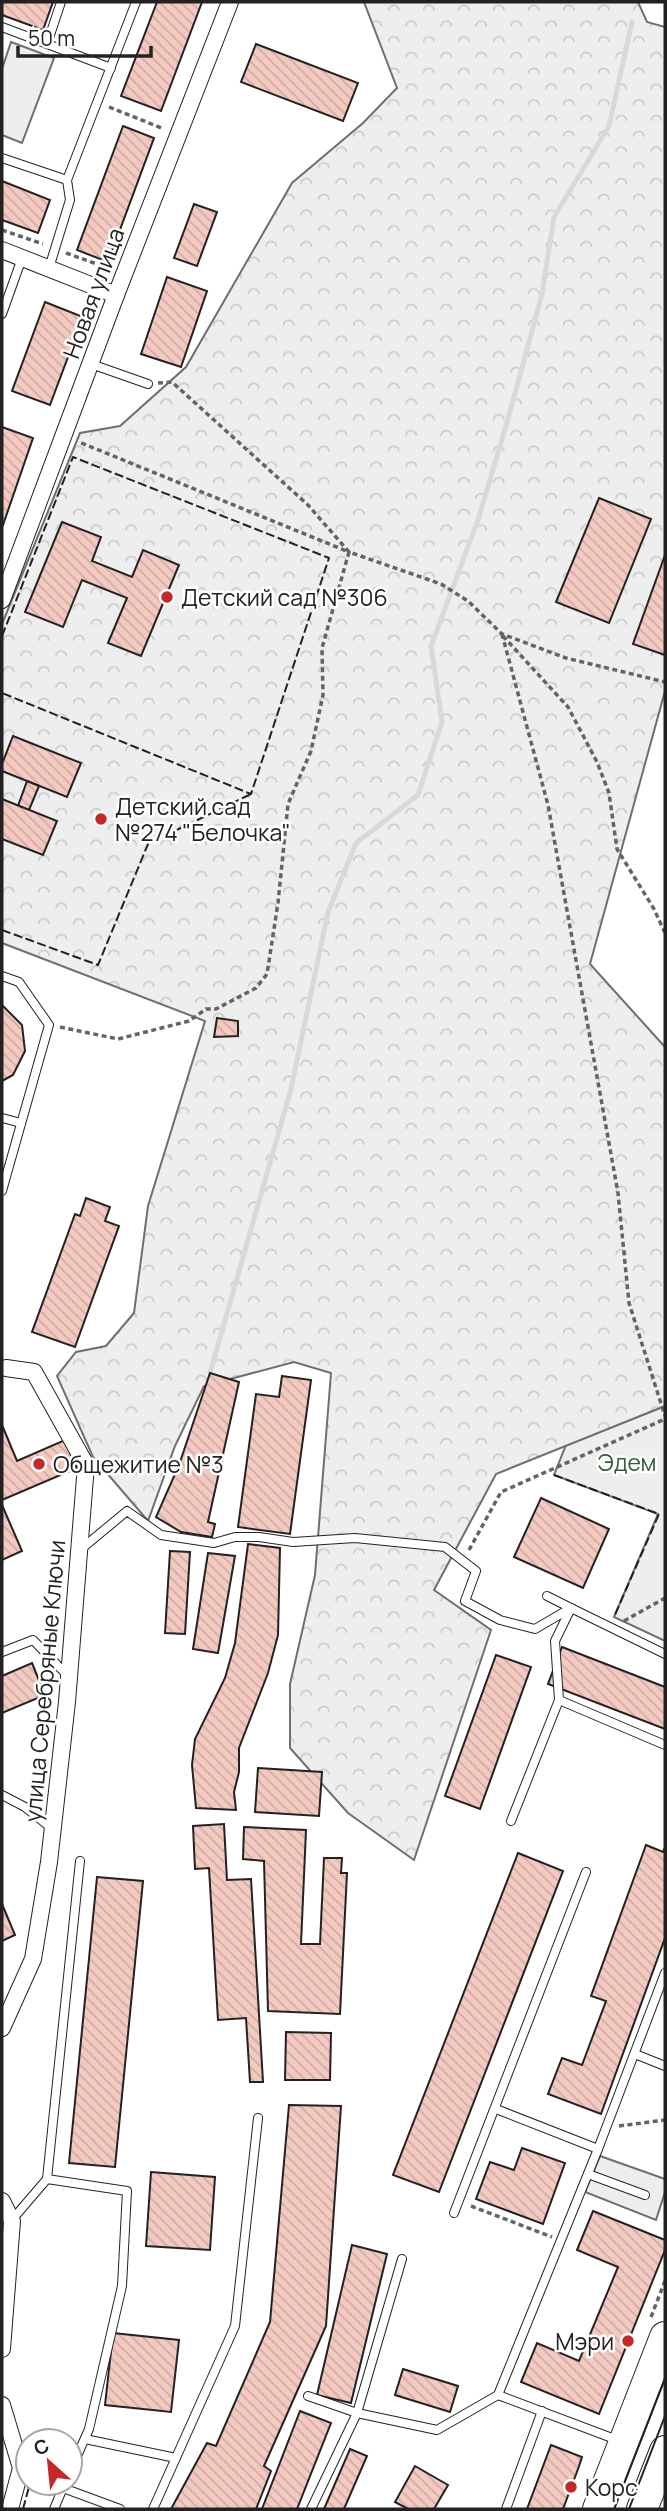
<svg xmlns="http://www.w3.org/2000/svg" width="667" height="2511" font-family="Manrope,sans-serif">
	<style>
		.green { fill: #eee; stroke: #6f6f6f; stroke-width: 2 }
		.forest { fill: url(#forest-crowns); stroke: #6f6f6f; stroke-width: 2 }
		.parking { fill: #ededed; stroke: #6f6f6f; stroke-width: 2 }
		.lines { fill: none; stroke-linecap: round; stroke-linejoin: round }
		.stream { stroke: #d9d9d9; stroke-width: 5 }
		.building { fill: url(#building-back-hatch); stroke: #222; stroke-width: 2 }
		.lane-casing { stroke: #222; stroke-width: 10 }
		.street-casing { stroke: #222; stroke-width: 18 }
		.highway-casing { stroke: #222; stroke-width: 32 }
		.path { stroke: #646464; stroke-width: 3.5; stroke-dasharray: 5 3.5; stroke-linecap: butt }
		.lane { stroke: #fff; stroke-width: 8 }
		.street { stroke: #fff; stroke-width: 16 }
		.highway { stroke: #fff; stroke-width: 30 }
		.tram { stroke: #222; stroke-width: 2 }
		.fence { stroke: #222; stroke-width: 2; stroke-dasharray: 9 3.5; stroke-linecap: butt }
		.poi-dot { fill: #c62828; stroke: #fff; stroke-width: 2.5 }
		.labels { text-anchor: middle; dominant-baseline: central; stroke-width: 5; stroke-linejoin: round; paint-order: stroke }
		.street-label { font-size: 23px; fill: #222; stroke: #fff }
		.poi-label { font-size: 23px; fill: #222; stroke: #fff; text-anchor: start }
		.park-label { font-size: 23px; fill: #2f5e38; stroke: #fff }
	</style>
	<defs>
		<pattern id="forest-crowns" width="20" height="18" patternUnits="userSpaceOnUse" patternTransform="scale(1.75)"><rect width="20" height="18" fill="#eee"/><path d="M2 6a3 3 0 1 1 6 0M12 15a3 3 0 1 1 6 0" fill="none" stroke="#ccc"/></pattern>
		<pattern id="building-back-hatch" width="6" height="6" patternUnits="userSpaceOnUse" patternTransform="scale(1.75)"><rect width="6" height="6" fill="#f3c9c0"/><path d="M-1 5l2 2M0 0l6 6M5-1l2 2" fill="none" stroke="#d0aca5"/></pattern>
	</defs>
	<rect width="100%" height="100%" fill="#fff"/>
	<g class="green">
		<polygon points="11,42 54,58 22,143 2,135 2,69"/>
		<polygon points="665,1406 665,1641 614,1617 658,1514 554,1475 566,1445"/>
	</g>
	<polygon class="forest" points="364,2 638,2 647,22 665,27 665,691 590,964 665,1047 665,1406 496,1474 434,1590 491,1630 414,1860 348,1813 290,1748 290,1684 315,1575 331,1373 294,1362 204,1386 175,1446 148,1521 93,1457 57,1376 76,1352 106,1346 134,1313 148,1206 205,1021 2,943 2,624 80,433 120,426 186,367 292,183 363,123 397,88"/>
	<polygon class="parking" points="600,2156 665,2179 665,2192 656,2220 585,2192"/>
	<g class="lines">
		<polyline class="stream" points="210,1373 291,1089 328,912 356,843 418,795 442,722 431,646 478,520 508,419 542,294 554,217 609,126 632,22"/>
	</g>
	<g class="building">
		<polygon points="2,2 53,2 43,30 2,15"/>
		<polygon points="157,2 202,2 161,111 121,96"/>
		<polygon points="256,44 358,83 343,121 241,82"/>
		<polygon points="123,126 154,138 108,262 77,250"/>
		<polygon points="2,181 50,200 38,233 2,220"/>
		<polygon points="194,204 217,212 197,266 174,258"/>
		<polygon points="167,277 207,291 181,367 141,354"/>
		<polygon points="45,302 83,317 50,405 12,391"/>
		<polygon points="2,427 33,438 3,525 2,524"/>
		<polygon points="599,498 651,519 609,623 556,602"/>
		<polygon points="62,522 101,537 92,561 132,577 143,550 179,565 141,656 108,643 127,598 82,580 63,627 25,612"/>
		<polygon points="665,555 665,655 633,644"/>
		<polygon points="13,736 81,763 67,797 2,771 2,764"/>
		<polygon points="27,781 39,786 29,810 18,806"/>
		<polygon points="2,799 57,821 43,855 2,839"/>
		<polygon points="2,1005 22,1025 25,1051 13,1075 2,1081"/>
		<polygon points="217,1018 238,1021 238,1036 214,1037"/>
		<polygon points="86,1198 110,1207 105,1221 119,1226 75,1347 32,1332 75,1214 80,1216"/>
		<polygon points="210,1373 239,1382 208,1522 215,1524 212,1537 181,1532 156,1517 179,1465"/>
		<polygon points="282,1376 311,1380 290,1534 238,1527 256,1394 279,1397"/>
		<polygon points="2,1425 17,1461 65,1440 77,1468 2,1500"/>
		<polygon points="541,1498 609,1529 583,1588 514,1557"/>
		<polygon points="2,1505 22,1551 2,1560"/>
		<polygon points="248,1544 280,1548 278,1635 268,1673 239,1748 239,1772 234,1792 236,1810 196,1808 192,1765 195,1739 225,1678 235,1643"/>
		<polygon points="170,1551 190,1552 185,1634 165,1633"/>
		<polygon points="208,1553 235,1556 218,1653 193,1649"/>
		<polygon points="562,1647 665,1687 665,1729 548,1684"/>
		<polygon points="496,1655 531,1667 480,1809 445,1796"/>
		<polygon points="32,1663 45,1695 2,1713 2,1676"/>
		<polygon points="258,1768 322,1772 319,1816 255,1812"/>
		<polygon points="224,1824 227,1880 251,1879 263,2082 250,2082 246,2018 218,2020 209,1868 195,1869 193,1826"/>
		<polygon points="244,1827 306,1830 301,1944 320,1944 324,1858 342,1858 341,1873 347,1873 340,2014 268,2011 264,1861 243,1859"/>
		<polygon points="646,1845 663,1852 665,1847 665,1938 601,2114 548,2094 562,2058 582,2065 606,2001 591,1996"/>
		<polygon points="518,1853 563,1871 439,2192 393,2175"/>
		<polygon points="97,1877 143,1881 115,2167 69,2163"/>
		<polygon points="2,1904 15,1935 2,1941"/>
		<polygon points="286,2032 331,2033 330,2080 285,2080"/>
		<polygon points="289,2105 341,2106 326,2326 264,2466 271,2471 256,2509 171,2509 207,2443 216,2446 270,2322"/>
		<polygon points="522,2148 565,2163 543,2224 476,2199 490,2162 514,2170"/>
		<polygon points="151,2172 215,2177 210,2250 146,2246"/>
		<polygon points="593,2211 665,2240 665,2250 599,2414 521,2382 537,2343 579,2361 618,2267 577,2250"/>
		<polygon points="352,2245 387,2254 351,2403 317,2395"/>
		<polygon points="113,2333 179,2340 171,2412 105,2405"/>
		<polygon points="403,2369 458,2386 450,2412 395,2395"/>
		<polygon points="300,2411 331,2423 297,2509 262,2509"/>
		<polygon points="551,2445 582,2457 578,2469 563,2509 527,2509"/>
		<polygon points="350,2449 367,2456 344,2509 324,2509"/>
		<polygon points="415,2466 448,2485 434,2509 408,2509 395,2502"/>
	</g>
	<g class="lines">
		<g class="lane-casing">
			<g id="lane">
				<polyline points="2,27 111,68"/>
				<polyline points="47,44 61,2"/>
				<polyline points="2,158 67,180"/>
				<polyline points="49,268 70,200 67,180 136,2"/>
				<polyline points="2,314 22,258"/>
				<polyline points="91,364 148,384"/>
				<polyline points="2,976 19,982 49,1025 2,1191"/>
				<polyline points="2,1118 21,1123"/>
				<polyline points="80,1550 127,1511 161,1535 214,1543 235,1537 259,1537 293,1542 355,1538 445,1547 476,1571 465,1601 500,1620 535,1629 571,1608"/>
				<polyline points="547,1596 571,1608"/>
				<polyline points="2,1652 33,1640 68,1676"/>
				<polyline points="559,1700 555,1641 571,1608 665,1654"/>
				<polyline points="2,1795 25,1807 54,1830"/>
				<polyline points="511,1821 559,1700 665,1745"/>
				<polyline points="635,2054 665,2066"/>
				<polyline points="496,2109 598,2149"/>
				<polyline points="588,2174 645,2195"/>
				<polyline points="47,2179 127,2191 122,2286 89,2429 70,2472"/>
				<polyline points="454,2213 586,1872"/>
				<polyline points="11,2221 47,2179 80,1861"/>
				<polyline points="308,2396 357,2413 437,2430 498,2395"/>
				<polyline points="85,2439 176,2458"/>
				<polyline points="620,2441 498,2395 598,2149 665,1973"/>
				<polyline points="63,2488 120,2509"/>
				<polyline points="54,2509 65,2483"/>
				<polyline points="153,2509 235,2326 258,2118"/>
				<polyline points="311,2509 357,2413 402,2259"/>
				<polyline points="506,2509 542,2411"/>
			</g>
		</g>
		<g class="street-casing">
			<g id="street">
				<polyline points="2,250 116,295"/>
				<polyline points="2,600 116,295 230,2"/>
				<polyline points="2,2028 33,1959 49,1862 67,1702 86,1465 34,1372 6,1368"/>
				<polyline points="2,2201 12,2221 2,2349"/>
				<polyline points="2,2405 21,2468 10,2509"/>
			</g>
		</g>
		<g class="highway-casing">
			<g id="highway">
				<polyline points="598,2509 665,2337"/>
				<polyline points="642,2509 665,2451"/>
			</g>
		</g>
		<g class="path">
			<polyline points="109,107 164,129"/>
			<polyline points="2,230 43,244"/>
			<polyline points="66,253 108,268"/>
			<polyline points="158,383 172,382 308,505 349,552 441,584 468,601 502,634 566,658 665,682"/>
			<polyline points="502,634 548,805 618,1193 629,1303 665,1416"/>
			<polyline points="503,636 568,707 597,762 609,793 617,849 654,909 665,933"/>
			<polyline points="60,1027 118,1039 189,1021 206,1009 216,1009 256,988 267,974 278,903 288,804 311,751 323,695 322,648 349,552 79,442"/>
			<polyline points="469,1550 501,1492 665,1419"/>
			<polyline points="624,1621 665,1598"/>
			<polyline points="619,2126 665,2120"/>
			<polyline points="471,2206 552,2237"/>
			<polyline points="651,2317 665,2281"/>
		</g>
		<use href="#lane" class="lane"/>
		<use href="#street" class="street"/>
		<use href="#highway" class="highway"/>
		<g class="tram">
			<polyline points="614,2509 665,2378"/>
			<polyline points="629,2509 665,2416"/>
		</g>
		<g class="fence">
			<polyline points="2,636 73,457 329,558 251,794 2,693"/>
			<polyline points="2,930 98,965 148,844 251,794"/>
			<polyline points="554,1475 659,1514 614,1617"/>
			<polyline points="23,2509 30,2483"/>
		</g>
	</g>
	<g class="poi-dot">
		<circle cx="167" cy="597" r="7"/>
		<circle cx="101" cy="819" r="7"/>
		<circle cx="39" cy="1464" r="7"/>
		<circle cx="628" cy="2341" r="7"/>
		<circle cx="571" cy="2487" r="7"/>
	</g>
	<g class="labels">
		<g class="street-label">
			<text transform="translate(93 293) rotate(-70)">Новая улица</text>
			<text transform="translate(44 1681) rotate(-85)">улица Серебряные Ключи</text>
		</g>
		<g class="poi-label">
			<text x="181" y="597">Детский сад №306</text>
			<text x="115" y="806">Детский сад<tspan x="115" dy="26">№274 "Белочка"</tspan></text>
			<text x="53" y="1464">Общежитие №3</text>
			<text x="614" y="2341" text-anchor="end">Мэри</text>
			<text x="585" y="2487">Корс</text>
		</g>
		<g class="park-label">
			<text x="627" y="1462">Эдем</text>
		</g>
	</g>
	<rect width="667" height="2511" fill="none" stroke="#222222" stroke-width="7"/>
	<g transform="translate(49 2462) rotate(333)"><circle r="33" fill="#ffffff" stroke="#a7a7a7" stroke-width="2"/>
	<path d="M0-5L12 26L0 18L-12 26Z" fill="#c62828"/>
	<text y="-10" font-size="19" font-weight="bold" text-anchor="middle" fill="#222222">С</text>
	</g>
	<path d="M18 46v10h133v-10" fill="none" stroke="#222222" stroke-width="3.5"/>
	<text x="28" y="46" font-size="21" fill="#222222" stroke="#ffffff" stroke-width="5" paint-order="stroke">50 m</text>
</svg>
